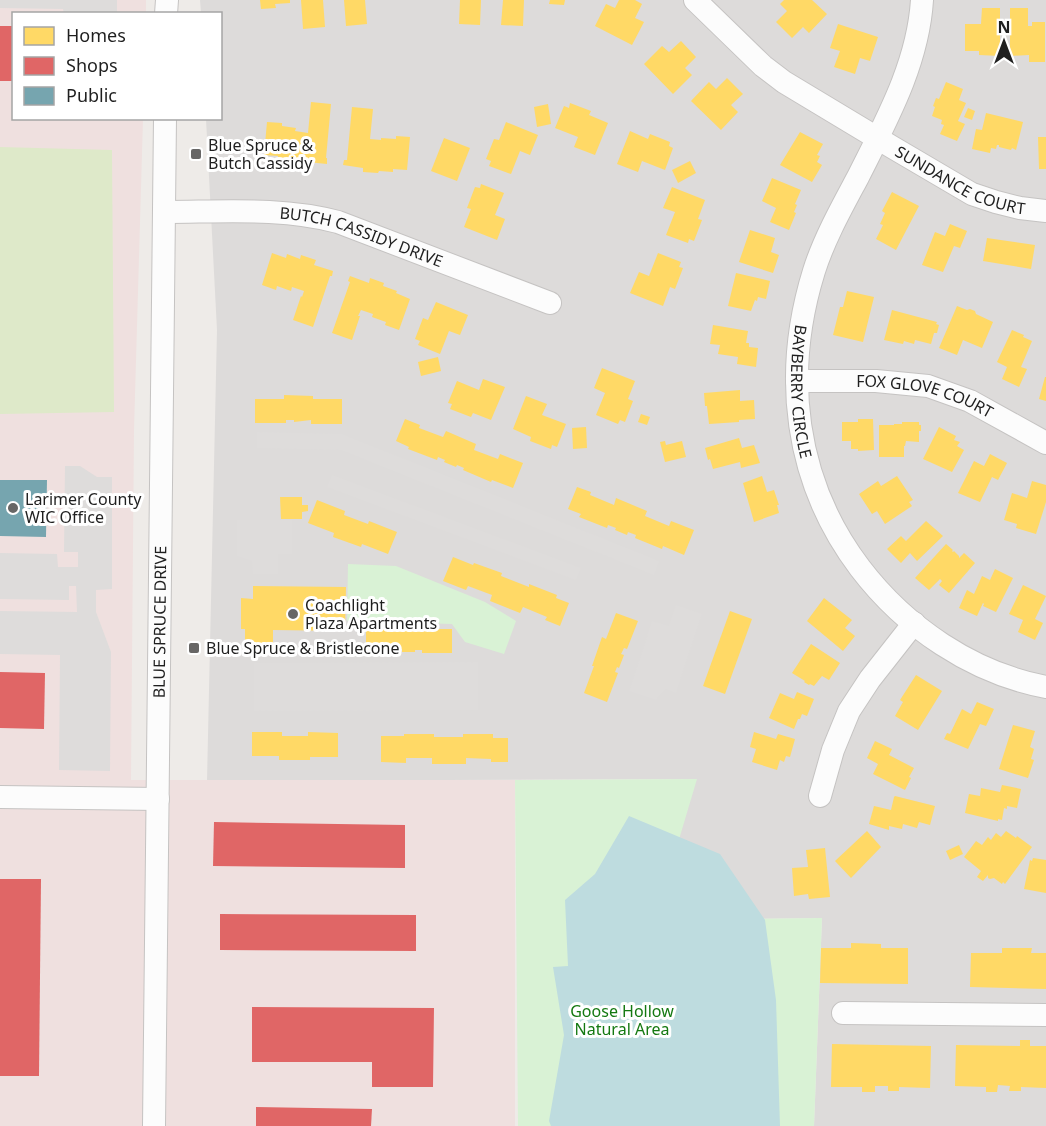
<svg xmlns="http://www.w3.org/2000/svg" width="1046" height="1126" font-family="'Noto Sans',sans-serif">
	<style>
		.residential { fill: #dddbda }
		.commercial { fill: #efe0df }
		.grass { fill: #dee9c9 }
		.park { fill: #d9f2d5 }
		.parking { fill: #dedcdb }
		.water { fill: #bedcdf }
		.homes { fill: #ffd966 }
		.shops { fill: #e06666 }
		.public { fill: #76a5af }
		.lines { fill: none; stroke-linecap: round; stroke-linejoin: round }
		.minor-casing { stroke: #c5c3c2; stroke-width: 24 }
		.minor { stroke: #fcfcfc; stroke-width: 22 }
		.poi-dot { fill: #676665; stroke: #fff; stroke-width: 2 }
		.labels { text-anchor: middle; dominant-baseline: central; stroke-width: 6; stroke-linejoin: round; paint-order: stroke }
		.poi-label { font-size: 16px; fill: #1f1f1f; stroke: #fff; text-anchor: start }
		.street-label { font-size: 16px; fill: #1f1f1f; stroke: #fff }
		.park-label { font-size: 16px; fill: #147911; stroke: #fff }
	</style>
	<rect width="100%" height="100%" fill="#eeebe8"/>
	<polygon class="residential" points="200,0 1046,0 1046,1126 814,1126 822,918 655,920 696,779 207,781 217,330 206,119 220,118 220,14 201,13"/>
	<polygon class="commercial" points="0,0 146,0 146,13 14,14 14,118 143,119 134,430 131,780 515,780 515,1126 0,1126"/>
	<polygon class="grass" points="0,147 112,150 114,412 0,414"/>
	<g class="park">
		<polygon points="348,564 396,566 485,602 516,621 504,654 465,642 452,624 347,621"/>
		<polygon points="697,779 655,920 822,918 814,1126 518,1126 515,780"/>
	</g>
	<g class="parking">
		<polygon points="0,0 117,0 117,13 64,14 63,9 0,8"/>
		<polygon points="257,432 342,434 659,561 654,575 341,450 257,448"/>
		<polygon points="65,466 80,466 97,477 112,477 112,589 96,590 96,612 111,652 110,771 59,770 60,655 0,654 0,611 77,612 76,586 69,586 69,600 0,599 0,553 57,554 58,567 78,567 78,552 64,552"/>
		<polygon points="332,475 581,568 576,580 327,487"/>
		<polygon points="237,520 292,520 292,554 278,554 278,574 253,574 252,561 237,556"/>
		<polygon points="676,605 702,614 676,693 666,689 656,700 629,691 652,621 669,626"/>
		<polygon points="478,662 478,710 254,711 254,663"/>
	</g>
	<polygon class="water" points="629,816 720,854 765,920 776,1000 780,1126 551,1126 549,1121 564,1035 553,967 568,966 565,900 595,874"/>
	<g class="homes">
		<polygon points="260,0 290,0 290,3 275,4 276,8 261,9"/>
		<polygon points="301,0 323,0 325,27 303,29"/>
		<polygon points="344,0 365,0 367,24 346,26"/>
		<polygon points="460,0 481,0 480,25 459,24"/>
		<polygon points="503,0 524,0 523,26 501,25"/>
		<polygon points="550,0 565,0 564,5 549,4"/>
		<polygon points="619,0 635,0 642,4 635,18 644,22 632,45 595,26 606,4 615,8"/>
		<polygon points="784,0 812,0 827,14 809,33 803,27 792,38 776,22 787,11 780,4"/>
		<polygon points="982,8 1000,8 1000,56 979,55 979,51 965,51 965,24 981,24"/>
		<polygon points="1010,8 1028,8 1028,26 1032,26 1032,22 1045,22 1045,62 1029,62 1029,55 1010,56"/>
		<polygon points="838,24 878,37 870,61 860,58 855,74 834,67 840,51 830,48"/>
		<polygon points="681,41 696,57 685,68 692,75 673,94 644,64 662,46 669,52"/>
		<polygon points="727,78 743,94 731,105 738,112 721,130 691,101 709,82 716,89"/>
		<polygon points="946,82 963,89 959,100 966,103 958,121 965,124 957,141 940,134 944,125 941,124 942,120 932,116 935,107 933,106 936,98 939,99"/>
		<polygon points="311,102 331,104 326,158 327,158 327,164 307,162 306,166 291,165 292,162 278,160 278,156 264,155 267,122 282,123 282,126 296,128 295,131 308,133"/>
		<polygon points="570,103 591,111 589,115 608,123 595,155 574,147 578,137 555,128 564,106 569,108"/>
		<polygon points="548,104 551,124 537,127 534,107"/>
		<polygon points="352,107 373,109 370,139 381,140 381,138 396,139 396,136 410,137 407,170 393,169 393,172 379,171 378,173 363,172 363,168 343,165 344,160 347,160"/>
		<polygon points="968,108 975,111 972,120 964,117"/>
		<polygon points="986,113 1023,122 1016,150 1012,148 1011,150 999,147 999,145 997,145 996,149 991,148 990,153 972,149 976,129 982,130"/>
		<polygon points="506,122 538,135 530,155 520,151 511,174 489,166 491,161 486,159 494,139 499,140"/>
		<polygon points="630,131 648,139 650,134 670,142 669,146 673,148 665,170 642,161 638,172 617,164"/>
		<polygon points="800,132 823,144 817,155 820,156 817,162 822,165 812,182 780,165"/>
		<polygon points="1038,137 1046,137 1046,169 1039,169"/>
		<polygon points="444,138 470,148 457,181 431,171"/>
		<polygon points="690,161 696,173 678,183 672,170"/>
		<polygon points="772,178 801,190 795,204 797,205 794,212 796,213 789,230 770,222 776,208 762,201"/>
		<polygon points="481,184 504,193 495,215 505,219 497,240 464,227 471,209 467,208 475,187 480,188"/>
		<polygon points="672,187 705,200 698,219 702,220 694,241 689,239 688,243 666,235 675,212 663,208"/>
		<polygon points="892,192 919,206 896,250 876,239 883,225 880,224 885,213 882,211"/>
		<polygon points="950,224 967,231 960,248 954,246 943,272 922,265 935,232 945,236"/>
		<polygon points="750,230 775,238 771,252 779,255 773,273 739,262"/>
		<polygon points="987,238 1035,245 1031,269 983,261"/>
		<polygon points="272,253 286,258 287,254 300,259 301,255 316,260 314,265 333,271 332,276 330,276 313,327 293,320 301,296 302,297 304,291 292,287 291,291 277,286 276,290 262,285"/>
		<polygon points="658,253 681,262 679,267 683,268 675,289 670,287 663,306 630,293 639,272 649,276"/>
		<polygon points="736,273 770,281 766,299 758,297 757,301 755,300 751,311 728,306"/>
		<polygon points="350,276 369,283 370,278 384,283 383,286 397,291 396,293 410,299 399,330 385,325 386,322 372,317 373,314 361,310 358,316 360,316 352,340 332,333 350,282 348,281"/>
		<polygon points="847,291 874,297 863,342 833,335 840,307 843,307"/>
		<polygon points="436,302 468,315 460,335 449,331 440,354 418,345 420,341 415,339 423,318 428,320"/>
		<polygon points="957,306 967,310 970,309 975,311 976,314 993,322 982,348 963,340 957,355 939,348"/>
		<polygon points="892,310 937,322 936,324 939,325 937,333 934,333 931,344 915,340 914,344 904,341 903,344 884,340"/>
		<polygon points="713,325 748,331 746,343 749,343 749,347 758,348 756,367 737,364 738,357 718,354 720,345 710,344"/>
		<polygon points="1012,330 1024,335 1023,337 1032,341 1021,367 1027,369 1019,387 1002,379 1007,367 997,362"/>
		<polygon points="438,357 441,371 421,376 418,362"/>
		<polygon points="602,368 635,381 628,399 633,401 625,422 620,420 618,424 596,415 605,393 594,388"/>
		<polygon points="1045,377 1046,377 1046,401 1039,399"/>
		<polygon points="483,379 505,387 491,420 473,413 471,417 450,409 452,404 448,403 457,381 479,390"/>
		<polygon points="740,390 740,401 754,400 755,419 739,420 739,422 709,424 707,406 705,406 704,393"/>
		<polygon points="284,395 313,396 313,399 342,399 342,424 311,424 311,420 294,422 294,420 286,420 286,423 255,423 255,399 284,399"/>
		<polygon points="526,396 547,404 542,415 566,424 557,447 552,445 551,449 530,441 531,437 513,429"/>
		<polygon points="641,414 650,417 647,425 638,422"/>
		<polygon points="405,419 420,425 419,428 443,437 446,431 476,444 474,450 498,459 500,454 523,463 513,488 492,480 491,482 463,470 464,468 457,465 456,467 444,462 445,460 438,457 437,460 408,449 409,447 396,441"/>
		<polygon points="858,419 873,419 874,450 858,451 858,449 851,449 851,441 842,441 842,422 858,422"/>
		<polygon points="902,422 919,422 919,425 921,425 921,431 919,431 919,442 906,441 905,446 904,446 904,457 879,457 879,425 894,425 894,424 902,424"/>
		<polygon points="586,427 587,448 573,449 572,428"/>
		<polygon points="939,427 956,436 954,440 960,442 957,446 964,450 952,472 923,459"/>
		<polygon points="739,438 742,448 754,445 760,463 741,468 740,462 713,469 710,459 708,460 705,448"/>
		<polygon points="665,441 666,445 682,441 686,457 665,462 660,442"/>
		<polygon points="990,454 1007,463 998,480 992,477 980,502 958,493 974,461 984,466"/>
		<polygon points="762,476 767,492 774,490 779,505 777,505 779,513 754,522 743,483"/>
		<polygon points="897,476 913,500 909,502 912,506 885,524 877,511 872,514 859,494 878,481 881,486"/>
		<polygon points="1032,481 1046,485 1046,502 1036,534 1016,528 1017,524 1004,520 1012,493 1027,498"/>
		<polygon points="577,487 591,492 590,495 614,505 616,498 647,511 645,516 669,526 671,521 694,530 684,555 663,546 662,549 635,538 636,535 628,532 627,535 615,530 616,528 608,525 607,528 579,517 581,514 568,509"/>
		<polygon points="280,497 302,497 302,505 308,505 308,511 302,512 302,519 281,519"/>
		<polygon points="317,500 345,511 344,515 368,524 369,521 397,532 388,554 362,544 361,547 333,537 334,533 308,523"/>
		<polygon points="926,521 943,536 917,561 910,553 901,563 887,549 901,536 906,541"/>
		<polygon points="946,544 953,550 952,551 953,552 954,551 959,556 959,558 964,553 975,563 949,593 939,585 942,581 940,579 929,590 915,578"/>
		<polygon points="453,557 473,565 474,563 502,573 501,576 529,587 529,584 557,595 556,598 569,603 560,626 545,620 547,617 523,607 520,613 490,601 492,595 468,586 466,590 443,581"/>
		<polygon points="995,569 1013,578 996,612 983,606 984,604 983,603 977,616 959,608 967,590 974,594 982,576 990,580"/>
		<polygon points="1023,585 1046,596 1035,619 1043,623 1035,640 1018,632 1023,620 1009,614"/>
		<polygon points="253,586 346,587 345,631 273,630 273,644 245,644 245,629 241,629 241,598 253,599"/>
		<polygon points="824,598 852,620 845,628 855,636 843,651 807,621"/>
		<polygon points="730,611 752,619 725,694 703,686"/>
		<polygon points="616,613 638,621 627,649 624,648 621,654 624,655 619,668 617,667 615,672 618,673 607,702 584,693 594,666 592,666 602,637 606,639"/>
		<polygon points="394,626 425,626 425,629 452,629 452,653 422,653 422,650 415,650 415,652 402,652 402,649 396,649 396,653 366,653 366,629 394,629"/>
		<polygon points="811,644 840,663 829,680 822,676 814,686 810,684 809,685 804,682 805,681 792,673"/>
		<polygon points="916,675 942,691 918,730 895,716 903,702 900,700"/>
		<polygon points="797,692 814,699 807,716 802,714 800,719 798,719 794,729 769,718 780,693 794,699"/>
		<polygon points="977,702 994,709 986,726 980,724 968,749 944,739 947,733 950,734 962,709 971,714"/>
		<polygon points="1013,725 1035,731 1030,747 1034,749 1031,759 1034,760 1028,778 999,769"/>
		<polygon points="252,732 282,732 282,736 308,736 308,732 338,733 338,757 310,757 310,760 279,760 279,756 252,756"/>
		<polygon points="754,732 776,739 778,734 795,739 790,757 786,756 784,762 780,760 777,770 752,762 756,749 750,747"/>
		<polygon points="404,734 434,734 434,737 463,737 463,734 493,734 493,738 508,738 508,762 491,762 491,759 466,758 466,764 432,764 432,758 406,758 406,763 381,762 381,736 404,736"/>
		<polygon points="875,741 892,749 889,755 914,768 909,777 911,778 905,790 873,774 878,764 867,758"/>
		<polygon points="1002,785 1021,789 1017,808 1007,806 1007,809 1004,808 1002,820 998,819 998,821 965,813 969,794 980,796 981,788 1000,792"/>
		<polygon points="895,796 935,806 930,825 919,822 917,828 903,824 902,829 889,826 889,830 869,824 874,806 891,810 894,797"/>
		<polygon points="867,831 881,847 851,878 835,861"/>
		<polygon points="1006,831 1016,838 1017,836 1032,847 1005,884 1003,882 1002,884 994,878 990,879 988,878 988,875 983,881 977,877 981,871 964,857 976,841 982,845 988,837 991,840 996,833 1001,837"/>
		<polygon points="959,845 963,854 950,860 946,851"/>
		<polygon points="825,848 830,897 809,899 808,894 794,896 792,868 808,867 806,850"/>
		<polygon points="1033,858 1046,860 1046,893 1024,889 1030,860 1032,861"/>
		<polygon points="851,943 881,944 881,948 908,948 908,984 820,983 821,948 851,948"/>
		<polygon points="1002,948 1032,948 1031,953 1046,953 1046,989 970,987 971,953 1002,953"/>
		<polygon points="1020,1040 1030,1040 1030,1046 1046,1046 1046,1088 1021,1087 1021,1091 1009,1091 1010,1086 998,1085 997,1092 986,1092 986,1087 955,1086 956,1045 1020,1046"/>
		<polygon points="832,1044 931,1046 930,1088 899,1087 899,1091 888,1091 888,1086 875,1086 875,1092 862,1092 862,1087 831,1087"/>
	</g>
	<g class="shops">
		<rect x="0" y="26" width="14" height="55"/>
		<polygon points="0,672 45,673 44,729 0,728"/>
		<polygon points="214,822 405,825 405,868 213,866"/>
		<polygon points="0,879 41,879 39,1076 0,1076"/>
		<polygon points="220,914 416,915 416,951 220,950"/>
		<polygon points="252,1007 434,1008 433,1087 372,1087 372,1062 252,1062"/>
		<polygon points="256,1107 372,1109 371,1126 256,1126"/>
	</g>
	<polygon class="public" points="0,480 47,480 46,537 0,536"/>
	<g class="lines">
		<g class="minor-casing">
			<g id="minor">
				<path id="s1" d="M695,0L763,66L784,82L892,147L972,194L996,202L1020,208L1046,211"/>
				<path id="s2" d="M922,0C918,64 886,121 858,177C842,207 824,239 814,271C782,374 794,481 860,568C905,627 972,673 1046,687"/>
				<polyline points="166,14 167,0"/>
				<path id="s3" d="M164,212C222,212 282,207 338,222L550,303"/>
				<path id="s4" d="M797,381H876L928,386L970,401L1046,443"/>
				<polyline points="820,796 833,750 849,711 870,679 914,623"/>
				<polyline points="0,797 158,799"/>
				<polyline points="843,1013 1046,1015"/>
				<path id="s5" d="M154,1126L165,118"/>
			</g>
		</g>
		<use href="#minor" class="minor"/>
	</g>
	<g class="poi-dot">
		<rect x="190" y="148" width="12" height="12" rx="3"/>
		<circle cx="13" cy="508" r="6"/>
		<circle cx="293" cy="614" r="6"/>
		<rect x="188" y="642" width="12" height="12" rx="3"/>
	</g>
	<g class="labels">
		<g class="poi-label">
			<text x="208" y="145">Blue Spruce &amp;<tspan x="208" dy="18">Butch Cassidy</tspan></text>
			<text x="25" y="499">Larimer County<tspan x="25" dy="18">WIC Office</tspan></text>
			<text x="305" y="605">Coachlight<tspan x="305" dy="18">Plaza Apartments</tspan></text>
			<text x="206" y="648">Blue Spruce &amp; Bristlecone</text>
		</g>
		<g class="street-label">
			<text stroke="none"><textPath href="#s1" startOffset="324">SUNDANCE COURT</textPath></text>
			<text stroke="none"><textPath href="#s3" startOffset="201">BUTCH CASSIDY DRIVE</textPath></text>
			<text stroke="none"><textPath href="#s2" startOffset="416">BAYBERRY CIRCLE</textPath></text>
			<text stroke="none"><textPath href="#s4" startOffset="130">FOX GLOVE COURT</textPath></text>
			<text stroke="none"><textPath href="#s5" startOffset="504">BLUE SPRUCE DRIVE</textPath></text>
		</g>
		<g class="park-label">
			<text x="622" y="1011">Goose Hollow<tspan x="622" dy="18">Natural Area</tspan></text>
		</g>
	</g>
	<rect x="12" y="12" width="210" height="108" fill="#ffffff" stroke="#a5a5a5" stroke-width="1.5"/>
	<rect x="24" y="27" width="30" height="18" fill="#ffd966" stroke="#a5a5a5" stroke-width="1.5"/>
	<text x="66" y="42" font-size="18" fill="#1f1f1f">Homes</text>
	<rect x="24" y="57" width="30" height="18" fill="#e06666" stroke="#a5a5a5" stroke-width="1.5"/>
	<text x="66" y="72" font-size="18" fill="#1f1f1f">Shops</text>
	<rect x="24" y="87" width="30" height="18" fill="#76a5af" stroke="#a5a5a5" stroke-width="1.5"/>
	<text x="66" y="102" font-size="18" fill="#1f1f1f">Public</text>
	<g transform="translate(1004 42)" stroke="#ffffff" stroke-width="4.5" paint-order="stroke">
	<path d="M0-4.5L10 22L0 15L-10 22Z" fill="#1f1f1f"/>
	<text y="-9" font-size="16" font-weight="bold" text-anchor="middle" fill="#1f1f1f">N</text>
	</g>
</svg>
